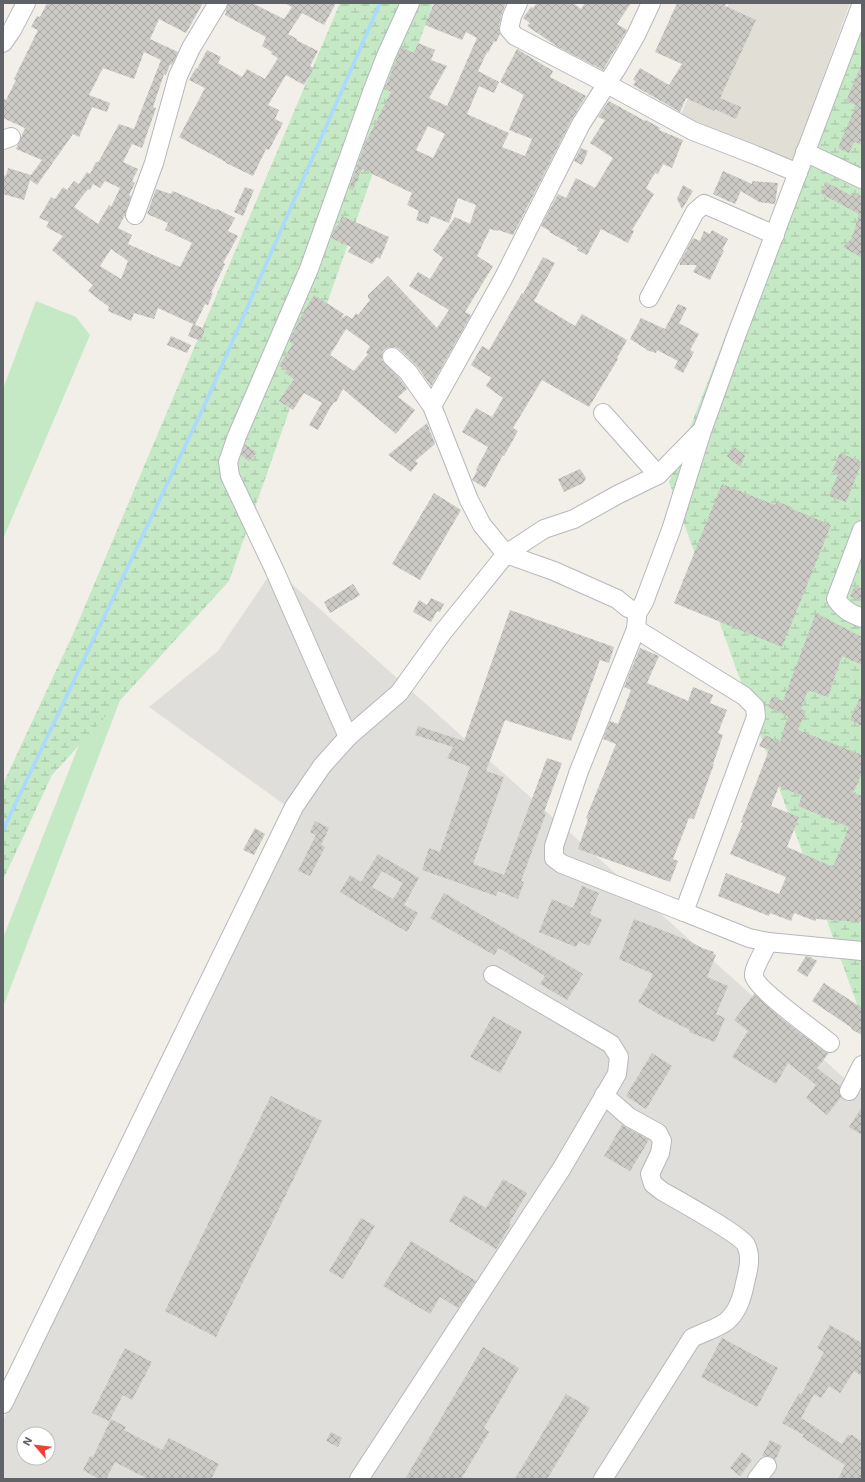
<svg xmlns="http://www.w3.org/2000/svg" width="865" height="1482" font-family="'Work Sans',sans-serif">
	<style>
		.industrial { fill: #e0deda; fill-rule: evenodd }
		.education { fill: #e1ded6 }
		.grass { fill: #c5e8c5 }
		.wetland { fill: url(#wetland-marsh) }
		.lines { fill: none; stroke-linecap: round; stroke-linejoin: round }
		.stream { stroke: #aadaff; stroke-width: 3.5 }
		.building { fill: url(#building-cross-hatch); fill-rule: evenodd }
		.minor-casing { stroke: #b5b8bc; stroke-width: 20 }
		.minor { stroke: #fff; stroke-width: 18 }
	</style>
	<defs>
		<pattern id="wetland-marsh" width="20" height="14" patternUnits="userSpaceOnUse"><rect width="20" height="14" fill="#c5e8c5"/><path d="M1 5h8M5 5V1M11 12h8M15 12V8" fill="none" stroke="#a3c0a4"/></pattern>
		<pattern id="building-cross-hatch" width="8" height="8" patternUnits="userSpaceOnUse"><rect width="8" height="8" fill="#cccac5"/><path d="M0 0l8 8M0 8l8-8" fill="none" stroke="#a9a8a4"/></pattern>
	</defs>
	<rect width="100%" height="100%" fill="#f1efe8"/>
	<path class="industrial" d="M274,568L862,1094V1479H3V1421L296,813L149,707L218,651ZM24,1434H48V1458H24Z"/>
	<polygon class="education" points="729,3 850,3 791,166 679,119"/>
	<g class="grass">
		<polygon points="371,3 386,3 3,1007 3,938"/>
		<polygon points="36,301 76,317 90,335 3,539 3,389"/>
	</g>
	<g class="wetland">
		<polygon points="340,3 433,3 229,581 52,775 3,880 3,784 74,632"/>
		<polygon points="854,3 862,3 862,1018 669,482"/>
	</g>
	<g class="lines">
		<polyline class="stream" points="3,830 206,402 380,3"/>
	</g>
	<g class="building">
		<path d="M47,3H203L186,33L159,19L150,39L178,52L172,65L170,64L166,75L164,74L153,107L156,108L142,148L132,144L123,162L138,169L132,181L135,183L129,195L131,196L125,215L118,228L132,235L128,244L180,267L192,243L165,230L168,223L147,214L156,189L171,194L173,191L216,210L217,209L235,218L228,231L238,236L223,263L225,264L211,293H213L208,305L205,304L195,325L158,308L154,319L134,313L131,321L108,311L109,307L88,291L93,285L52,250L63,236L46,227L49,222L39,218L51,197L55,199L63,187L67,190L74,181L79,184L87,172L90,174L96,162H98L99,161L119,124L134,129L161,60L144,52L134,79L103,68L89,95L110,103L107,112L92,107L79,137L73,134L37,185L30,180L24,200L3,194V175L6,176L8,168L31,175L42,160L16,149L25,128L3,118V99L6,100L16,80L14,79L38,30L31,27L37,16L40,17ZM105,181L120,188L111,207L109,205L98,224L74,207L88,189L90,190L93,184L100,188ZM111,249L128,261L121,279L100,266Z"/>
		<polygon points="228,3 252,3 284,19 292,7 284,3 336,3 324,25 302,13 288,34 297,39 296,40 318,51 310,66 314,68 304,85 286,75 268,105 279,110 275,119 283,123 269,150 266,149 253,176 226,163 226,162 179,137 205,88 189,80 196,68 197,69 207,50 221,57 218,63 242,77 247,69 265,79 278,58 271,54 272,52 262,46 266,37 225,15"/>
		<path d="M434,3H506L502,13L499,27L500,34L496,42L494,41L488,53L487,52L478,71L499,82L494,93L479,86L467,114L509,133L502,147L525,156L532,139L509,130L524,95L500,82L517,49L553,71L550,77L586,96L572,119L513,235L498,230L497,231L490,229L477,256L493,266L465,312L471,315L431,386L417,366L399,349L395,347H389L384,350L382,355V360L400,379L407,389L398,397L415,410L396,434L343,389L336,402H334L330,408L318,430L309,425L322,403L304,393L293,410L279,401L294,379L285,373L287,370L279,366L293,344L289,341L303,313L314,295L344,314L340,320L346,315L352,319L356,313L358,315L370,300L368,298V295L388,276L437,328L449,310L409,286L418,272L430,279L443,258L433,250L455,217L470,224L476,205L458,198L449,223L431,216L428,224L416,220L419,211L407,205L412,193L362,169L353,190L349,189L367,138H368L391,92L385,89L401,47L414,53L418,43L435,50L431,60L447,66L429,98L447,106L477,38L466,32L462,40L425,25ZM428,126L445,134L433,158L416,150ZM346,329L370,346L366,353L368,354L354,371L330,355Z"/>
		<polygon points="537,3 573,3 581,9 585,3 631,3 617,24 627,30 603,70 558,47 527,26 530,23 523,18 531,7 533,8"/>
		<polygon points="677,3 726,3 725,6 756,20 720,98 741,107 736,119 715,109 714,111 686,98 680,112 633,85 636,81 633,80 640,68 669,85 682,64 655,52"/>
		<polygon points="862,63 862,145 854,142 849,153 838,148 856,105 846,101"/>
		<polygon points="609,101 645,121 646,120 660,128 659,130 683,140 672,168 663,164 658,174 655,173 646,188 654,194 632,230 634,231 628,243 601,229 587,255 577,250 578,248 549,232 550,231 541,226 558,194 566,198 576,178 595,188 613,158 590,143 605,120 598,117"/>
		<polygon points="581,148 588,151 582,165 574,161"/>
		<polygon points="723,171 752,184 752,181 778,183 775,204 759,202 741,191 735,204 713,194"/>
		<polygon points="826,182 852,196 854,192 862,197 862,258 843,247 852,238 859,214 820,193"/>
		<polygon points="683,185 693,191 682,209 677,199"/>
		<polygon points="245,187 254,190 243,216 234,212"/>
		<polygon points="342,216 389,237 380,259 377,257 372,264 348,252 351,247 331,238 336,226 338,226"/>
		<polygon points="712,230 728,239 722,250 724,250 710,280 693,272 697,265 680,265 680,262 693,238 700,241 704,231 710,234"/>
		<polygon points="543,257 555,263 534,301 575,326 582,314 627,340 617,358 618,359 589,407 542,380 513,428 518,431 504,456 503,455 485,488 472,480 477,471 476,470 488,447 462,432 476,408 492,417 503,398 486,386 491,378 490,377 471,365 482,346 489,350 522,293 523,294"/>
		<polygon points="678,304 687,308 679,323 699,334 690,350 694,352 683,373 674,368 678,361 657,350 656,353 646,350 646,349 630,339 641,318 665,329"/>
		<polygon points="193,324 205,329 201,341 188,336"/>
		<polygon points="171,336 191,345 187,353 167,345"/>
		<polygon points="427,423 435,444 415,461 418,463 411,472 388,455"/>
		<polygon points="245,444 257,453 249,461 241,455"/>
		<polygon points="733,446 745,456 740,467 727,456"/>
		<polygon points="840,453 862,462 846,502 829,496 838,474 832,472"/>
		<polygon points="580,469 586,478 583,483 564,492 558,479"/>
		<polygon points="722,484 775,505 777,501 793,508 792,509 831,525 782,647 674,603"/>
		<polygon points="434,493 461,510 420,580 392,564"/>
		<polygon points="353,584 360,595 330,613 324,602"/>
		<polygon points="855,586 862,589 862,602 850,596"/>
		<polygon points="431,598 444,604 440,612 437,611 431,622 413,612 419,600 427,605"/>
		<polygon points="510,610 614,647 609,663 600,660 571,741 505,720 486,771 504,777 473,864 504,875 547,758 562,763 544,812 546,813 521,881 524,882 518,899 498,891 496,896 422,870 429,848 440,852 470,767 447,758 453,747 415,735 418,726 464,741"/>
		<path d="M816,613L862,637V665L842,656L828,697L808,690L801,709L806,711L798,730L862,755V773L853,793L862,796V922L816,919L815,921L794,913L791,921L770,913L769,916L718,896L726,873L779,894L786,877L730,854L743,823L741,822L769,750L759,746L765,735L780,742L788,716L768,707L772,697L783,701ZM779,786L802,796L798,806L849,827L833,867L787,847L799,817L771,806Z"/>
		<polygon points="640,648 659,656 647,683 688,701 693,687 713,695 710,703 727,710 718,733 723,735 713,764 714,764 694,819 689,818 673,859 678,861 670,882 578,849 588,819 586,818 616,744 603,739 610,721 618,724 631,690 624,687"/>
		<polygon points="862,693 862,726 850,720"/>
		<polygon points="315,821 329,828 321,845 325,847 310,876 298,871 316,835 310,832"/>
		<polygon points="255,828 265,834 254,855 243,850"/>
		<path d="M378,854L419,878L404,905L418,913L407,932L340,892L350,875L361,882ZM382,871L403,883L393,899L372,887Z"/>
		<polygon points="582,886 599,893 590,914 602,920 589,946 579,941 576,947 539,932 552,899 573,908"/>
		<polygon points="444,893 583,974 567,1000 540,984 545,976 499,948 494,955 430,918"/>
		<polygon points="634,919 687,940 702,948 714,952 713,954 716,955 707,977 728,986 716,1014 725,1018 715,1042 689,1032 690,1030 658,1014 638,1002 648,985 653,974 619,959"/>
		<polygon points="806,956 810,957 817,961 807,977 797,971"/>
		<polygon points="824,983 862,1008 862,1035 851,1029 852,1028 812,1001"/>
		<polygon points="754,994 782,1019 824,1051 829,1053 817,1068 840,1086 839,1092 841,1097 827,1115 806,1098 816,1085 788,1063 776,1084 732,1057 748,1031 734,1020"/>
		<polygon points="493,1016 522,1032 500,1073 470,1057"/>
		<polygon points="652,1053 672,1066 646,1109 626,1096"/>
		<polygon points="271,1096 322,1121 216,1337 165,1311"/>
		<polygon points="862,1107 862,1135 849,1127"/>
		<polygon points="622,1125 649,1140 630,1171 604,1156"/>
		<polygon points="503,1179 527,1193 509,1223 511,1224 496,1249 449,1221 464,1195 486,1208"/>
		<polygon points="361,1218 375,1226 343,1279 329,1271"/>
		<polygon points="411,1241 476,1281 458,1308 440,1297 430,1314 383,1286"/>
		<polygon points="830,1325 862,1343 862,1376 854,1371 840,1393 829,1386 821,1398 814,1394 801,1418 842,1444 848,1435 852,1435 862,1442 862,1479 838,1479 845,1465 802,1437 804,1435 782,1423 799,1393 801,1395 824,1352 817,1348"/>
		<polygon points="722,1338 778,1368 757,1407 701,1377"/>
		<polygon points="483,1347 519,1368 484,1428 489,1432 461,1479 405,1479"/>
		<polygon points="125,1348 152,1362 132,1400 123,1395 109,1421 92,1413"/>
		<polygon points="566,1394 590,1408 547,1479 515,1479"/>
		<polygon points="111,1419 126,1427 124,1430 162,1450 169,1438 219,1464 211,1479 148,1479 115,1462 106,1479 99,1479 83,1470 90,1456 93,1457"/>
		<polygon points="331,1432 342,1438 338,1447 326,1441"/>
		<polygon points="770,1440 782,1446 775,1460 769,1456 762,1456"/>
		<polygon points="742,1452 752,1460 740,1476 730,1468"/>
	</g>
	<g class="lines">
		<g class="minor-casing">
			<g id="minor">
				<polyline points="518,3 512,16 509,29 515,36 607,84 693,131 755,155 798,173"/>
				<polyline points="3,43 12,30 26,3"/>
				<polyline points="3,140 11,137"/>
				<polyline points="805,152 862,179"/>
				<polyline points="135,215 154,163 178,76 191,48 218,3"/>
				<polyline points="649,298 695,212 704,204 775,235"/>
				<polyline points="392,357 408,372 432,406 469,500 482,525 506,554 544,529 574,519 617,495 658,475 699,433"/>
				<polyline points="432,406 503,279 581,124 617,68 636,35 651,3"/>
				<polyline points="603,413 658,475"/>
				<path d="M862,530L836,599C843,610 850,613 862,618"/>
				<polyline points="637,617 636,629 579,771 554,846 554,858 562,864 684,912"/>
				<polyline points="636,629 744,696 755,707 756,717 684,912 749,938 768,942 862,951"/>
				<polyline points="348,737 274,569 230,476 228,462 237,436 309,269 372,92 386,56 410,3"/>
				<path d="M768,942C765,950 753,968 754,976C756,989 818,1033 830,1043"/>
				<polyline points="849,1091 862,1065"/>
				<polyline points="3,1404 294,807 322,766 348,737 399,693 443,632 506,554 554,571 617,599 628,608 638,612 644,602 671,530 702,431 735,339 862,3"/>
				<polyline points="359,1479 562,1168 617,1074 619,1057 611,1044 493,975"/>
				<path d="M603,1479L692,1338C703,1332 717,1329 727,1321C738,1311 742,1298 745,1283C748,1271 752,1257 746,1245C741,1235 676,1199 662,1191L653,1184L650,1174L660,1153L662,1141L658,1133L629,1117L604,1095"/>
				<polyline points="757,1479 767,1466"/>
			</g>
		</g>
		<use href="#minor" class="minor"/>
	</g>
	<rect width="865" height="1482" fill="none" stroke="#5f6368" stroke-width="8"/>
	<g transform="translate(36 1446) rotate(298)"><circle r="19" fill="#ffffff" stroke="#bfc1c3"/>
	<path d="M0-3L7 15L0 10L-7 15Z" fill="#ea4335"/>
	<text y="-6" font-size="11" font-weight="bold" text-anchor="middle" fill="#5f6368">N</text>
	</g>
</svg>
